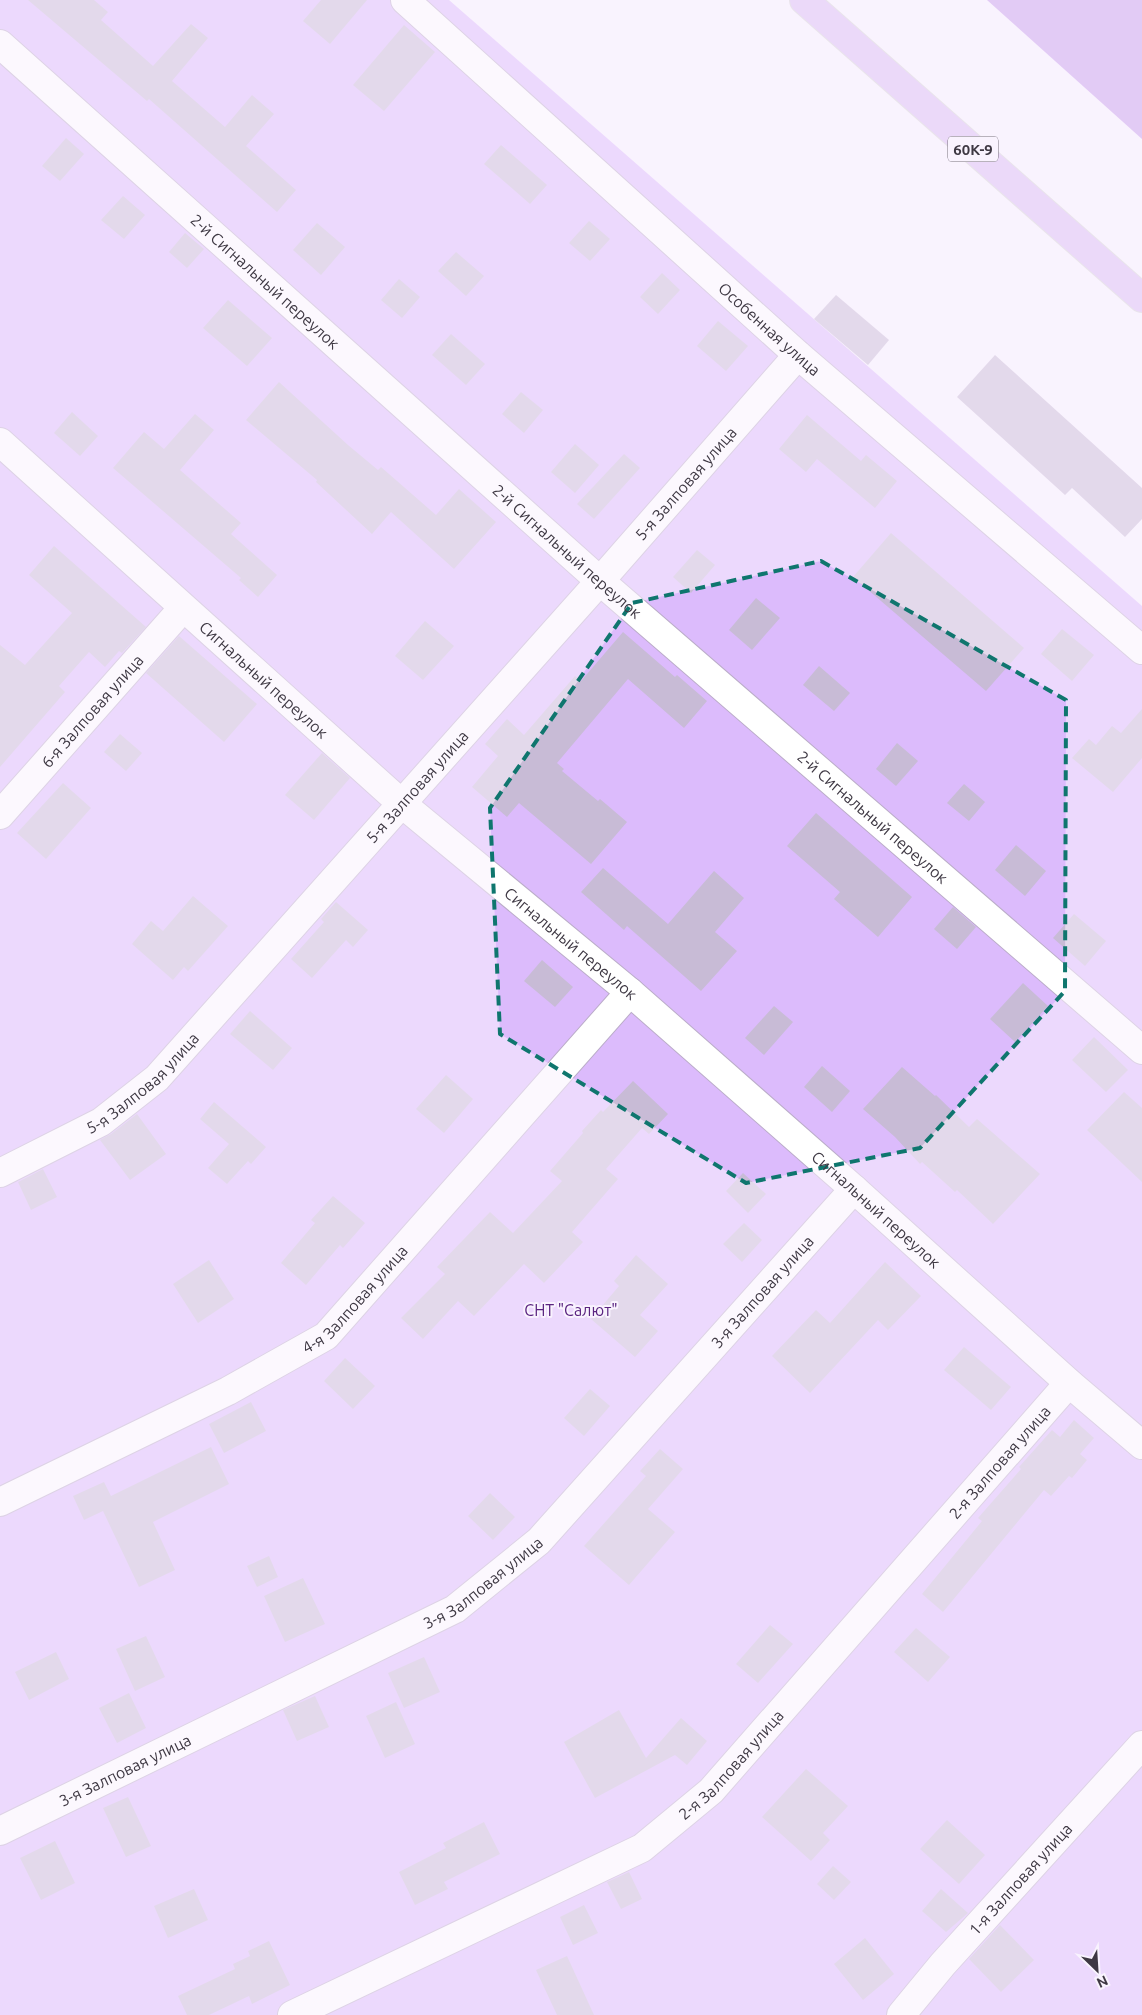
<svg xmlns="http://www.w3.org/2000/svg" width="1142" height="2015" font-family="Ubuntu,sans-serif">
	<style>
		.green { fill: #dcbbfc }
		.forest { fill: #c69cec }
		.building { fill: #c8bbd6 }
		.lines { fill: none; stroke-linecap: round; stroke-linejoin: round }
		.minor-casing { stroke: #bbadc9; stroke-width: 30 }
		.major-casing { stroke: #d5d3d6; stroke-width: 30 }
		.minor { stroke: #fff; stroke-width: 28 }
		.major { stroke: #d9bbf4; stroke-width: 28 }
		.marked { fill: none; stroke: #0f766e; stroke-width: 4; stroke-dasharray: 10 6; stroke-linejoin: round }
		.labels { text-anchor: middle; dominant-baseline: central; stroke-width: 4; stroke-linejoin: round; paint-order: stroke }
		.shield { fill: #f9f3fe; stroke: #76707b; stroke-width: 1 }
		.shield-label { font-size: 15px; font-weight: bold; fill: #3e3843 }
		.street-label { font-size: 16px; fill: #3e3843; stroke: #f9f3fe }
		.park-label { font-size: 16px; fill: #5a2480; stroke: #f9f3fe }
	</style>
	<rect width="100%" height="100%" fill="#f9f3fe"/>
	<polygon class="green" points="0,0 449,0 1142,606 1142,2015 0,2015"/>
	<polygon class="forest" points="987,0 1142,0 1142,139"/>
	<g class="building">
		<polygon points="28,0 94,0 108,12 101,20 153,66 191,24 208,38 172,81 225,127 252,95 274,114 246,146 296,190 277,212 149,99 147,101"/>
		<polygon points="321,0 367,0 330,44 303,21"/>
		<polygon points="404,25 435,52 384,111 353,85"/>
		<polygon points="66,138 84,154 60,181 42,166"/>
		<polygon points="501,145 547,185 530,204 484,164"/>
		<polygon points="123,196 145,215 124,239 101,220"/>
		<polygon points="589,221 610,239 590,261 569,243"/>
		<polygon points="317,223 345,247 321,275 293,250"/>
		<polygon points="185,233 204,249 187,268 169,252"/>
		<polygon points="456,252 484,276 466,296 438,271"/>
		<polygon points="662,273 680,290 658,314 640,297"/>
		<polygon points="399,279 420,297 402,318 381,300"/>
		<polygon points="836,295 889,340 868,365 814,319"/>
		<polygon points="228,300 272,338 247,366 203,328"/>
		<polygon points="718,321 748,346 726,371 697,346"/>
		<polygon points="451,334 485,364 466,385 432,355"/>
		<polygon points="995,355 1142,488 1142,519 1125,537 1072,488 1065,495 957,397"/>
		<polygon points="279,382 348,445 378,470 381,467 436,515 459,489 496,522 454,569 391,512 372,534 316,482 317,480 246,420"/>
		<polygon points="521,392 543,410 524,433 502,414"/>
		<polygon points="72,412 98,436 80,456 54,433"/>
		<polygon points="195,414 214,430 180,470 241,523 231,534 277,575 258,597 239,580 241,578 113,468 144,432 164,449"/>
		<polygon points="807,415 861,461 866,455 897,481 875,508 817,459 806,472 779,449"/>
		<polygon points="575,444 599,465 575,493 551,472"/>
		<polygon points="624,454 640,468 594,519 577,504"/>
		<polygon points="891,533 1024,648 986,691 853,577"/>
		<polygon points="54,546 146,627 122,653 119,651 105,667 89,652 59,686 65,692 0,767 0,645 25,665 72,613 29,575"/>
		<polygon points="697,550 715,565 691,593 673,577"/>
		<polygon points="756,598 780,618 752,650 729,630"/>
		<polygon points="425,621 454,646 423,680 395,656"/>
		<polygon points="1062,629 1094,655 1072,681 1041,654"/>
		<polygon points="623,632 675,677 677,675 707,701 684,728 628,679 557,763 564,769 562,771 598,801 600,799 627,822 591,864 519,803 507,817 472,787 498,756 485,744 507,719 524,735 575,676 581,681"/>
		<polygon points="179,636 257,704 224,742 146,673"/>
		<polygon points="819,666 850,693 834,711 803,685"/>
		<polygon points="1142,709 1142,758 1113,792 1072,758 1089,739 1096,745 1112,726 1121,733"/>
		<polygon points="120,734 142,753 126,771 104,752"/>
		<polygon points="897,743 918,761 896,786 876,769"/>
		<polygon points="322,753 350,778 314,820 285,795"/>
		<polygon points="63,783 91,808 46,859 17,833"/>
		<polygon points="964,784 985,802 969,821 947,803"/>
		<polygon points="816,813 912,897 878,937 834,899 840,892 787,846"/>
		<polygon points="1016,845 1046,871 1025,896 995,870"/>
		<polygon points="603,868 668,924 714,871 744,898 715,932 737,951 701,991 627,926 624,930 581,892"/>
		<polygon points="193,896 228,926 188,971 184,967 173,980 132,944 151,921 163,931"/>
		<polygon points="336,902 368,930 353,947 346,940 312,978 291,959 324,922 321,919"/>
		<polygon points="953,907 976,927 957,949 934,929"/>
		<polygon points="1074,914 1106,941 1085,966 1053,938"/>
		<polygon points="542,960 573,987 555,1007 524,981"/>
		<polygon points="1023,983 1048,1006 1015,1042 990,1019"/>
		<polygon points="774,1006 793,1022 764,1055 745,1038"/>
		<polygon points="250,1011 292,1048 273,1070 230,1034"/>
		<polygon points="1094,1037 1128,1070 1106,1092 1072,1060"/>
		<polygon points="822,1066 850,1091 832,1112 804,1087"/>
		<polygon points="902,1067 935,1096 936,1095 969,1127 977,1119 1040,1174 993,1224 957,1190 955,1192 922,1162 920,1164 895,1137 863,1109"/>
		<polygon points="446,1075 473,1099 444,1133 416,1109"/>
		<polygon points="633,1081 668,1114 649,1134 642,1128 606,1169 618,1179 572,1232 583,1242 544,1283 524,1264 474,1316 458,1301 423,1339 401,1318 445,1274 437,1267 490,1212 513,1233 562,1181 550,1171 583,1133 582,1131 601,1110 603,1112"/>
		<polygon points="1124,1092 1142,1108 1142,1182 1087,1130"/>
		<polygon points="214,1102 266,1147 251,1164 248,1161 227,1184 208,1168 229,1144 200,1119"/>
		<polygon points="137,1114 166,1154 130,1180 100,1140 111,1134"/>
		<polygon points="43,1169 57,1197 31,1210 18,1182"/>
		<polygon points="743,1173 766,1194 748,1213 726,1191"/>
		<polygon points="333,1196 365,1223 343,1248 340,1245 306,1285 281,1263 315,1223 311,1220"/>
		<polygon points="744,1223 762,1240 742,1262 723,1244"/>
		<polygon points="636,1255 668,1284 640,1315 658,1331 635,1357 591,1319 619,1286 614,1281"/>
		<polygon points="209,1260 234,1299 198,1323 173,1284"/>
		<polygon points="885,1262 921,1296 888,1330 878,1320 810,1393 772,1356 816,1310 830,1323"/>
		<polygon points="964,1347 1011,1387 991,1410 944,1370"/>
		<polygon points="345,1358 375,1386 353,1409 324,1381"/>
		<polygon points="590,1389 610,1406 584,1436 564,1418"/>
		<polygon points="251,1402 266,1431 224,1453 209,1424"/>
		<polygon points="1074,1420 1094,1438 1080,1454 1087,1460 1072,1478 1069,1476 1051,1496 1044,1490 943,1612 922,1594 982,1521 978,1518 1021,1469 1019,1467 1052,1430 1060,1437"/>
		<polygon points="211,1447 229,1484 153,1522 175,1570 139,1587 103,1511 84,1520 73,1496 104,1482 111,1496"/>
		<polygon points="660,1449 683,1469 648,1509 675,1532 629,1585 584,1546 646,1476 640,1471"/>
		<polygon points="490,1493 515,1517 493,1540 468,1516"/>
		<polygon points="269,1556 278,1577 257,1587 247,1566"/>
		<polygon points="303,1578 325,1624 285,1642 264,1596"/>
		<polygon points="770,1625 793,1644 758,1683 736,1664"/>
		<polygon points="916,1628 950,1657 928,1682 894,1652"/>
		<polygon points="146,1636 165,1677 135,1691 116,1649"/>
		<polygon points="56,1652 69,1679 29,1700 15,1672"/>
		<polygon points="424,1657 440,1692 404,1708 388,1673"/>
		<polygon points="129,1693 146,1728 117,1743 99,1708"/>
		<polygon points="315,1696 329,1727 297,1741 283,1710"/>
		<polygon points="396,1702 415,1744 385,1758 366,1716"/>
		<polygon points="619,1710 646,1758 681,1718 707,1741 687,1765 675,1755 595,1798 564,1742"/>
		<polygon points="806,1769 848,1806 823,1833 830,1840 811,1861 762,1817"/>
		<polygon points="128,1797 151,1846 126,1857 103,1808"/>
		<polygon points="947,1820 985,1855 959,1884 920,1849"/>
		<polygon points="484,1822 500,1854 444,1882 448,1889 415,1905 399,1872 446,1848 443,1843"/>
		<polygon points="55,1841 75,1883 41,1900 20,1858"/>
		<polygon points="833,1866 851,1882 834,1900 817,1884"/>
		<polygon points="629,1872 642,1899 621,1909 607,1882"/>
		<polygon points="194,1889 208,1920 168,1938 154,1906"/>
		<polygon points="941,1889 968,1913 946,1932 922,1911"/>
		<polygon points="584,1905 598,1933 573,1945 560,1917"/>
		<polygon points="1000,1925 1034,1960 1001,1992 969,1959"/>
		<polygon points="865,1938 894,1974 863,2000 834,1964"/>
		<polygon points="269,1941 290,1985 252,2004 249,1996 209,2015 187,2015 178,1996 235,1969 233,1964 250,1956 248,1951"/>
		<polygon points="567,1956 594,2015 557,2015 536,1970"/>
	</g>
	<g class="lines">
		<g class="minor-casing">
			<g id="minor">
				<path id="s1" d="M405,0L798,355L1142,650"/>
				<path id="s2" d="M0,44L600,581L1142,1050"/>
				<path id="s3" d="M0,442L401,803L630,992L854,1189L1069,1383L1142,1445"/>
				<path id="s4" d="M0,815L183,608"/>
				<path id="s5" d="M0,1173L101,1122L157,1078L600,581L798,355"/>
				<path id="s6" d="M0,1502L228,1391L326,1336L630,992"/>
				<path id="s7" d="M0,1831L455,1609L539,1541L854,1189"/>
				<path id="s8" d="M292,2015L642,1848L711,1791L1069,1383"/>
				<path id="s9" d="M901,2015L943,1964L1142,1745"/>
			</g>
		</g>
		<g class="major-casing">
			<polyline id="major" points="804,0 1142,298"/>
		</g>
		<use href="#minor" class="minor"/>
		<use href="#major" class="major"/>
	</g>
	<path d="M0 0H1142V2015H0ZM821,561L1066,700L1065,991L920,1148L746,1183L500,1034L490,808L632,603Z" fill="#f9f3fe" fill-opacity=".55" fill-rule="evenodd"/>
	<path class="marked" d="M821,561L1066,700L1065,991L920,1148L746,1183L500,1034L490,808L632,603Z"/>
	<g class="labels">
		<rect class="shield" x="948" y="136.5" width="50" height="25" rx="4"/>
		<g class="shield-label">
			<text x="973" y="149">60К-9</text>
		</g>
		<g class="street-label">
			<text stroke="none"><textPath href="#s2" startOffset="356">2-й Сигнальный переулок</textPath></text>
			<text stroke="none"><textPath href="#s1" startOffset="491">Особенная улица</textPath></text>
			<text stroke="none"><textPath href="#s5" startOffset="980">5-я Залповая улица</textPath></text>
			<text stroke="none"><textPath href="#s2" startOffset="761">2-й Сигнальный переулок</textPath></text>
			<text stroke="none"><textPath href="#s3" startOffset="355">Сигнальный переулок</textPath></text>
			<text stroke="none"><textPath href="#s4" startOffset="139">6-я Залповая улица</textPath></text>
			<text stroke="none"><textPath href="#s5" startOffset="575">5-я Залповая улица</textPath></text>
			<text stroke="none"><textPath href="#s2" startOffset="1166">2-й Сигнальный переулок</textPath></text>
			<text stroke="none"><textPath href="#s3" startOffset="760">Сигнальный переулок</textPath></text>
			<text stroke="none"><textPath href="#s5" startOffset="170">5-я Залповая улица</textPath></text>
			<text stroke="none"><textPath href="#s3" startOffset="1165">Сигнальный переулок</textPath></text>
			<text stroke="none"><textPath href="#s7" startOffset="949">3-я Залповая улица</textPath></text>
			<text stroke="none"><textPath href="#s6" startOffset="412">4-я Залповая улица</textPath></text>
			<text stroke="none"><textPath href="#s8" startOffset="915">2-я Залповая улица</textPath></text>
			<text stroke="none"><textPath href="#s7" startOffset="544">3-я Залповая улица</textPath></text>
			<text stroke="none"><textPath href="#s8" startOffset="510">2-я Залповая улица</textPath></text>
			<text stroke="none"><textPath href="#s7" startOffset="139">3-я Залповая улица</textPath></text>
			<text stroke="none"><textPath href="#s9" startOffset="181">1-я Залповая улица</textPath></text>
		</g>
		<g class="park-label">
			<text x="571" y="1310">СНТ "Салют"</text>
		</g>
	</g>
	<g transform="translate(1097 1970) rotate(155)" stroke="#f9f3fe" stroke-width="4" paint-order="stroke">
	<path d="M0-4L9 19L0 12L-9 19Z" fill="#3e3843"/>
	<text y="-8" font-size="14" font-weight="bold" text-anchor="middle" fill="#3e3843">N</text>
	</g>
</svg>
